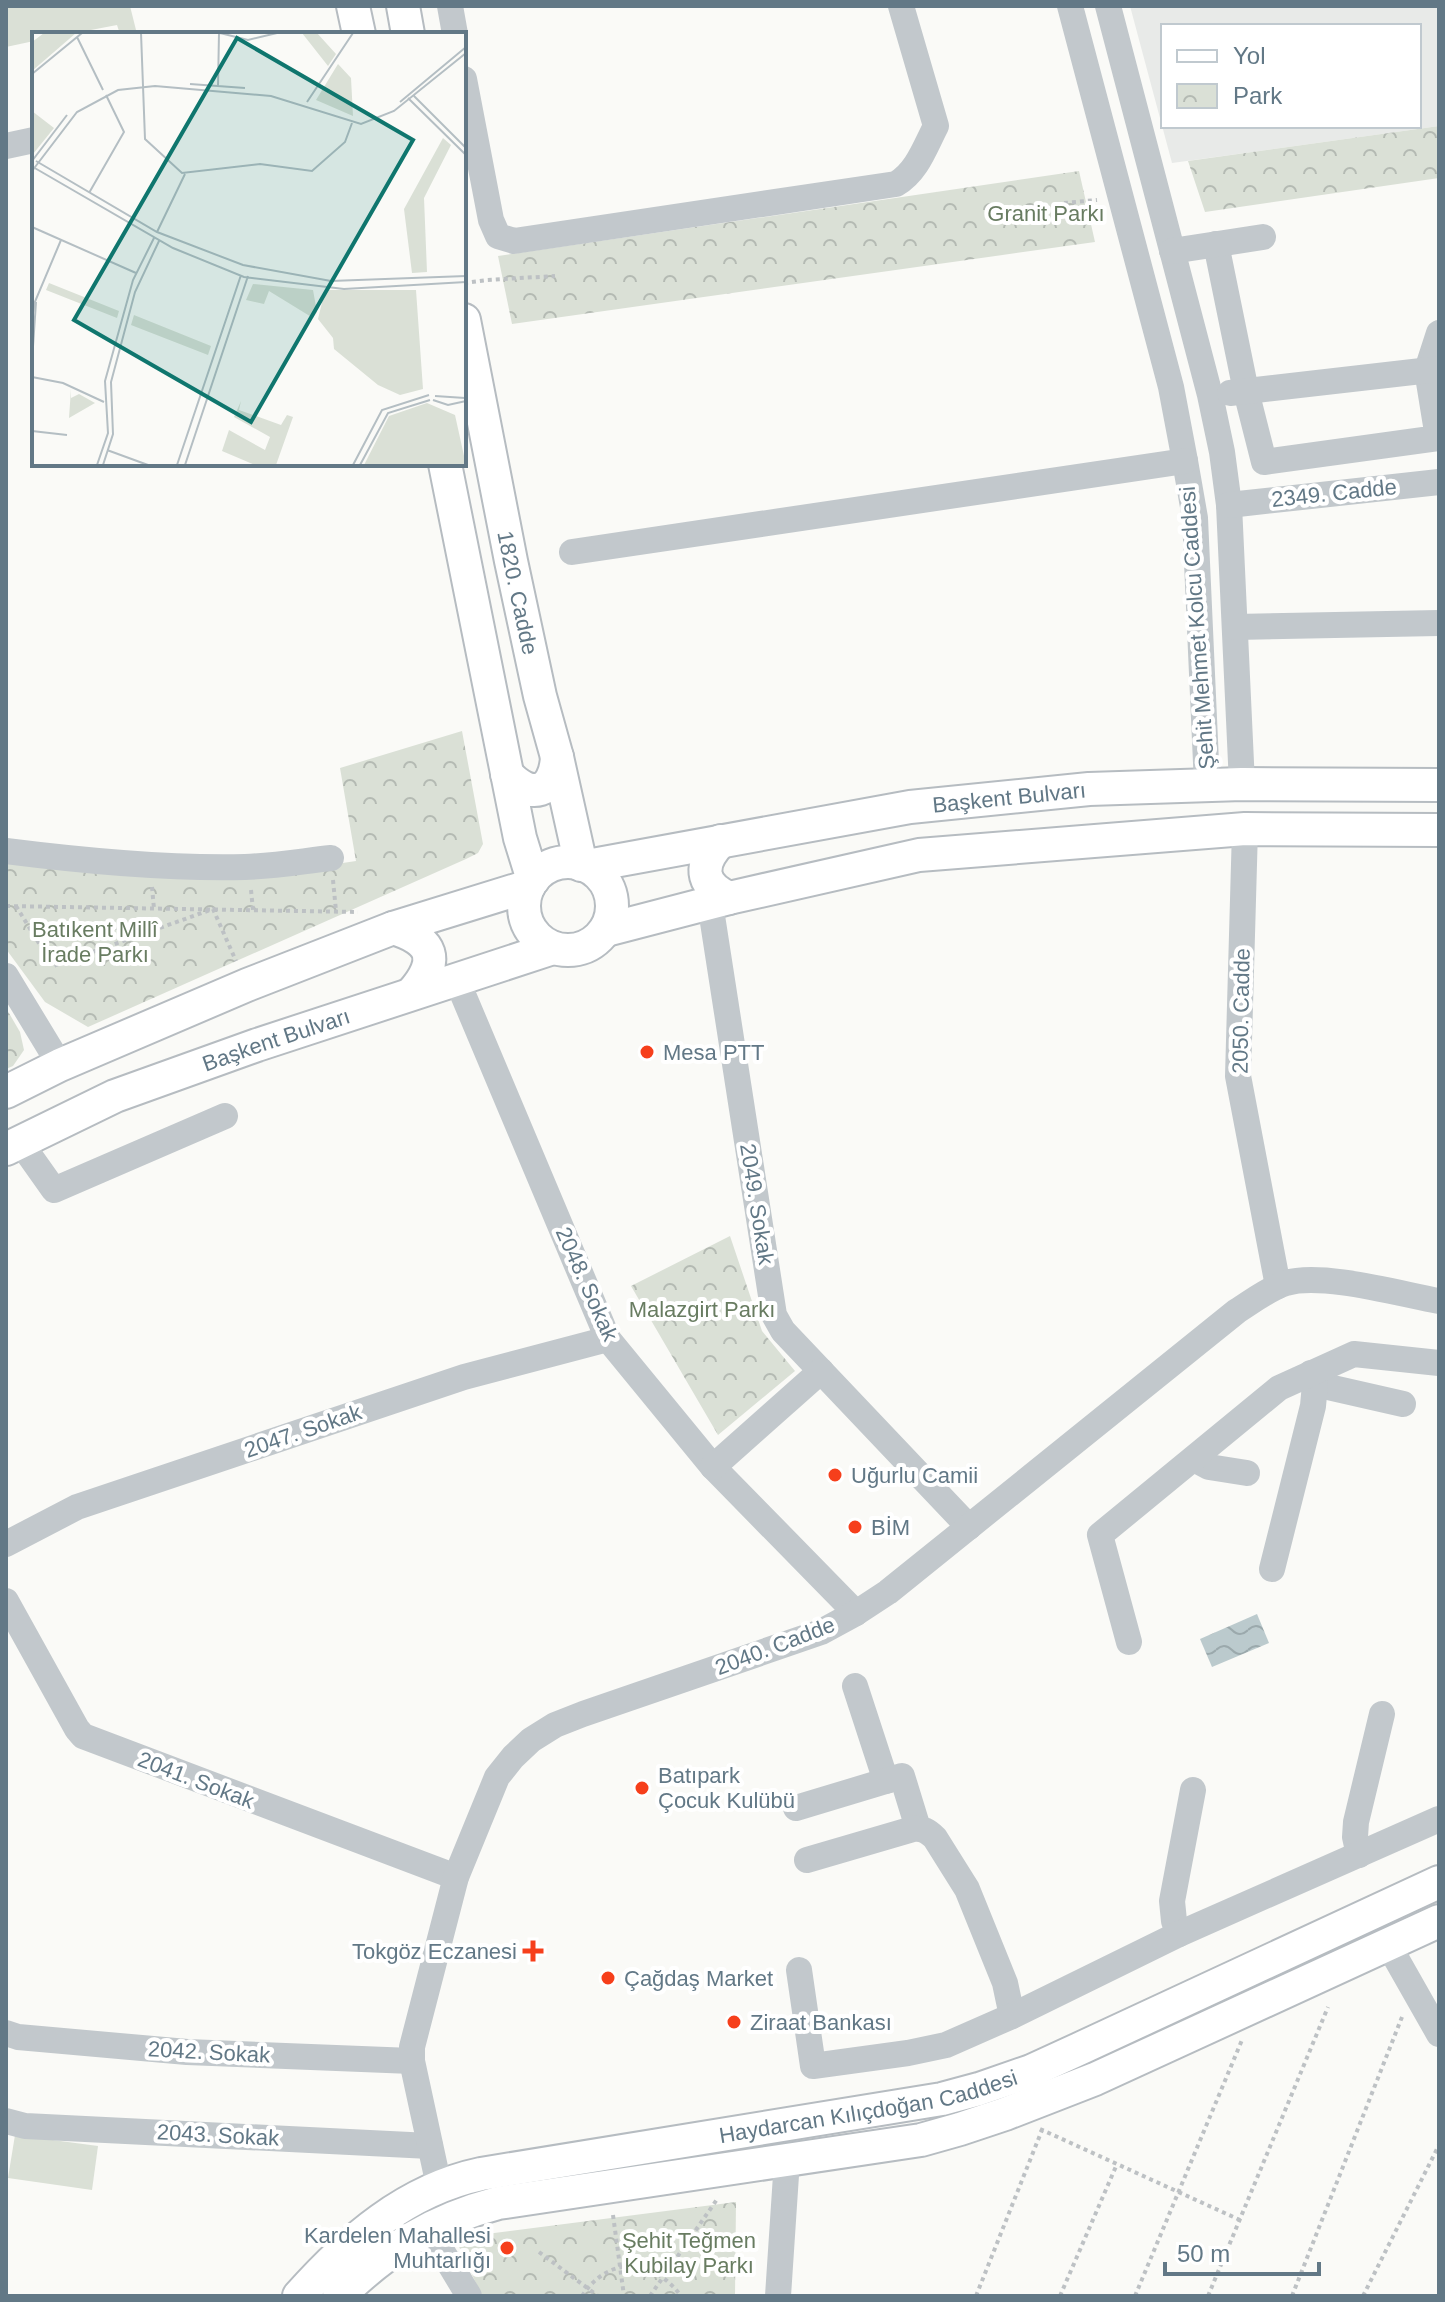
<svg xmlns="http://www.w3.org/2000/svg" width="1445" height="2302" font-family="Arial,sans-serif">
	<style>
		.built { fill: #e8eae8; fill-rule: evenodd }
		.grass { fill: #dae0d6 }
		.park { fill: url(#park-crowns) }
		.water { fill: url(#water-waves) }
		.lines { fill: none; stroke-linecap: round; stroke-linejoin: round }
		.major-casing { stroke: #b6bcc1; stroke-width: 36 }
		.path { stroke: #bdc1c4; stroke-width: 4; stroke-dasharray: 4 4; stroke-linecap: butt }
		.minor { stroke: #c2c8cc; stroke-width: 26 }
		.major { stroke: #fff; stroke-width: 32 }
		.poi-dot { fill: #f63f1b; stroke: #fff; stroke-width: 3 }
		.labels { text-anchor: middle; dominant-baseline: central; stroke-width: 8; stroke-linejoin: round; paint-order: stroke }
		.park-label { font-size: 22px; fill: #687c61; stroke: #fff }
		.street-label { font-size: 22px; fill: #627886; stroke: #fff }
		.poi-label { font-size: 22px; fill: #627886; stroke: #fff; text-anchor: start }
		.inset-road { fill: none; stroke: #b4bec3; stroke-width: 2 }
		.view { fill: #0f766e; fill-opacity: 0.15; stroke: #0f766e; stroke-width: 4 }
		.inset-edge { fill: none; stroke: #627886; stroke-width: 4 }
	</style>
	<defs>
		<pattern id="park-crowns" width="20" height="18" patternUnits="userSpaceOnUse" patternTransform="scale(2)"><rect width="20" height="18" fill="#dae0d6"/><path d="M2 6a3 3 0 1 1 6 0M12 15a3 3 0 1 1 6 0" fill="none" stroke="#b4bab3"/></pattern>
		<pattern id="water-waves" width="16" height="10" patternUnits="userSpaceOnUse" patternTransform="scale(2)"><rect width="16" height="10" fill="#bbcacd"/><path d="M0 5q4-4 8 0t8 0" fill="none" stroke="#9ba9ac"/></pattern>
	</defs>
	<rect width="100%" height="100%" fill="#fafaf7"/>
	<path class="built" d="M1130,6H1439V126L1172,163ZM1163,26H1419V126H1163Z"/>
	<g class="grass">
		<polygon points="6,6 130,6 137,34 120,34 117,25 70,34 34,34 34,41 6,47"/>
		<polygon points="15,2135 98,2146 92,2190 8,2178"/>
	</g>
	<g class="park">
		<polygon points="1439,126 1439,178 1205,212 1188,161"/>
		<polygon points="1079,171 1095,242 512,324 498,256"/>
		<polygon points="462,731 483,844 478,853 466,859 88,1027 45,1002 6,949 6,858 256,876 356,861 340,768"/>
		<polygon points="6,1008 20,1032 24,1050 13,1066 6,1069"/>
		<polygon points="730,1236 762,1331 795,1371 718,1435 631,1286"/>
		<polygon points="736,2202 735,2296 482,2296 455,2238"/>
	</g>
	<polygon class="water" points="1257,1614 1269,1643 1212,1667 1200,1639"/>
	<g class="lines">
		<g class="major-casing">
			<g id="major">
				<polyline points="353,6 359,34"/>
				<polyline points="403,6 408,34"/>
				<path id="s1" d="M464,320L511,561L540,696L557,757L581,865"/>
				<polyline points="445,464 520,838 533,880"/>
				<path d="M507,774C531,801 555,793 557,757"/>
				<path d="M721,841C699,864 699,884 729,898"/>
				<circle cx="568" cy="906" r="44"/>
				<path id="s2" d="M587,866L910,807L1089,789L1242,784L1439,785"/>
				<path d="M393,928C433,940 441,960 412,993"/>
				<polyline points="606,930 729,898 919,855 1245,829 1439,830"/>
				<polyline points="6,1092 60,1065 247,985 393,928 529,886"/>
				<path id="s3" d="M6,1149L115,1096L257,1045L553,948"/>
				<path id="s4" d="M299,2296C349,2240 406,2190 481,2174L942,2099L979,2089L1031,2071L1079,2049L1439,1882"/>
				<path d="M339,2296C387,2249 433,2220 498,2203L921,2140L960,2129L1005,2114L1095,2079L1439,1921"/>
			</g>
		</g>
		<g class="path">
			<polyline points="1064,203 1097,200"/>
			<polyline points="464,283 487,280 555,276"/>
			<polyline points="333,880 336,911"/>
			<polyline points="152,887 154,909"/>
			<polyline points="251,890 253,910"/>
			<polyline points="6,906 358,912"/>
			<polyline points="16,906 53,966 213,909 236,961"/>
			<polyline points="1040,2129 1240,2220"/>
			<polyline points="613,2215 624,2296"/>
			<polyline points="539,2252 598,2296"/>
			<path d="M582,2296C609,2255 653,2258 681,2296"/>
			<polyline points="650,2296 718,2198"/>
			<polyline points="976,2296 1042,2130"/>
			<polyline points="1060,2296 1117,2164"/>
			<polyline points="1135,2296 1242,2040"/>
			<polyline points="1208,2296 1328,2007"/>
			<polyline points="1292,2296 1402,2017"/>
			<polyline points="1363,2296 1439,2145"/>
		</g>
		<g class="minor">
			<polyline points="450,6 455,34"/>
			<polyline points="1070,6 1171,387 1185,461 1195,518 1207,785"/>
			<polyline points="1108,6 1210,395 1222,452 1229,505 1242,784"/>
			<path d="M464,79L491,220L498,236L514,241L896,184C917,172 925,147 936,126L901,6"/>
			<polyline points="6,146 34,140"/>
			<polyline points="1216,244 1246,391 1264,462 1438,438 1427,370 1439,333"/>
			<polyline points="1172,251 1263,237"/>
			<polyline points="1230,393 1439,369"/>
			<polyline points="1229,505 1439,482"/>
			<polyline points="572,552 1185,461"/>
			<polyline points="1235,627 1439,623"/>
			<polyline points="1245,829 1238,1076 1278,1286"/>
			<path d="M6,851C85,861 166,869 245,867C274,866 303,861 331,858"/>
			<polyline points="710,903 774,1315 783,1331 969,1527"/>
			<polyline points="6,976 60,1065"/>
			<polyline points="456,978 608,1339 713,1467 856,1613"/>
			<polyline points="20,1142 54,1190 225,1116"/>
			<polyline points="1315,1384 1403,1404"/>
			<polyline points="1194,1459 1209,1467 1247,1473"/>
			<polyline points="713,1467 821,1371"/>
			<polyline points="6,1544 77,1507 464,1377 608,1339"/>
			<polyline points="1272,1569 1313,1406 1315,1384 1311,1373"/>
			<polyline points="6,1601 77,1729 83,1736 456,1877"/>
			<polyline points="1129,1642 1100,1535 1279,1388 1354,1354 1439,1363"/>
			<polyline points="855,1686 886,1781"/>
			<polyline points="796,1808 902,1776 918,1828"/>
			<polyline points="1359,1855 1355,1837 1356,1822 1382,1714"/>
			<path d="M807,1860L913,1829C923,1828 928,1831 935,1838L967,1889L1005,1983L1012,2016"/>
			<polyline points="1179,1934 1174,1921 1172,1901 1193,1790"/>
			<polyline points="1389,1946 1439,2034"/>
			<polyline points="799,1970 813,2066 908,2053 946,2045 1012,2016 1179,1934 1439,1819"/>
			<polyline points="6,2033 18,2037 187,2052 412,2061"/>
			<polyline points="6,2121 25,2126 430,2146"/>
			<path d="M439,2186L412,2061V2047L456,1877L497,1777L513,1757L531,1740L555,1725L583,1714L821,1632L856,1613L888,1592L1237,1311C1253,1301 1268,1289 1286,1283C1322,1272 1400,1294 1439,1301"/>
			<polyline points="428,2228 469,2296"/>
			<polyline points="778,2296 787,2160"/>
		</g>
		<use href="#major" class="major"/>
	</g>
	<g class="poi-dot">
		<circle cx="647" cy="1052" r="8"/>
		<circle cx="835" cy="1475" r="8"/>
		<circle cx="855" cy="1527" r="8"/>
		<circle cx="642" cy="1788" r="8"/>
		<path d="M529 1939h8v8h8v8h-8v8h-8v-8h-8v-8h8z"/>
		<circle cx="608" cy="1978" r="8"/>
		<circle cx="734" cy="2022" r="8"/>
		<circle cx="507" cy="2248" r="8"/>
	</g>
	<g class="labels">
		<g class="park-label">
			<text x="1046" y="213">Granit Parkı</text>
			<text x="95" y="929">Batıkent Millî<tspan x="95" dy="25">İrade Parkı</tspan></text>
			<text x="702" y="1309">Malazgirt Parkı</text>
			<text x="689" y="2240">Şehit Teğmen<tspan x="689" dy="25">Kubilay Parkı</tspan></text>
		</g>
		<g class="street-label">
			<text transform="translate(1334 493) rotate(-6)">2349. Cadde</text>
			<text stroke="none"><textPath href="#s1" startOffset="278">1820. Cadde</textPath></text>
			<text transform="translate(1197 628) rotate(-94)">Şehit Mehmet Kolcu Caddesi</text>
			<text stroke="none"><textPath href="#s2" startOffset="428">Başkent Bulvarı</textPath></text>
			<text transform="translate(1241 1011) rotate(-89)">2050. Cadde</text>
			<text stroke="none"><textPath href="#s3" startOffset="292">Başkent Bulvarı</textPath></text>
			<text transform="translate(757 1204) rotate(81)">2049. Sokak</text>
			<text transform="translate(587 1284) rotate(66)">2048. Sokak</text>
			<text transform="translate(303 1431) rotate(-19)">2047. Sokak</text>
			<text transform="translate(775 1646) rotate(-21)">2040. Cadde</text>
			<text transform="translate(196 1780) rotate(21)">2041. Sokak</text>
			<text transform="translate(209 2052) rotate(3)">2042. Sokak</text>
			<text stroke="none"><textPath href="#s4" startOffset="616">Haydarcan Kılıçdoğan Caddesi</textPath></text>
			<text transform="translate(218 2135) rotate(3)">2043. Sokak</text>
		</g>
		<g class="poi-label">
			<text x="663" y="1052">Mesa PTT</text>
			<text x="851" y="1475">Uğurlu Camii</text>
			<text x="871" y="1527">BİM</text>
			<text x="658" y="1775">Batıpark<tspan x="658" dy="25">Çocuk Kulübü</tspan></text>
			<text x="517" y="1951" text-anchor="end">Tokgöz Eczanesi</text>
			<text x="624" y="1978">Çağdaş Market</text>
			<text x="750" y="2022">Ziraat Bankası</text>
			<text x="491" y="2235" text-anchor="end">Kardelen Mahallesi<tspan x="491" dy="25">Muhtarlığı</tspan></text>
		</g>
	</g>
	<g transform="translate(32 32)">
		<rect width="434" height="434" fill="#fafaf7"/>
		<path d="M209,369L207,378L249,393L255,383L261,385L244,433H223L190,419L197,398L233,418L238,405L202,385Z" fill="#dae0d6"/>
		<path d="M12,1H44L0,39V10ZM270,1H285L304,22L296,34ZM306,32L319,46L321,84L284,68ZM0,79L22,96L1,122H0ZM411,106L419,113L392,166L395,240L380,241L372,177ZM17,251L87,279L85,286L14,258ZM221,252L281,258L285,280L281,286L237,259L232,272L214,268ZM293,258H384L391,357L368,363L346,353L302,317L301,306L286,287ZM102,283L179,314L176,323L99,293ZM39,357V366L47,362L63,371L37,386ZM395,371L423,383L434,433H332L357,384Z" fill="#dae0d6"/>
		<path class="inset-road" d="M109,1L113,107L150,141L228,132L280,139L313,110L320,91M188,1L216,8L245,1M45,5L71,58M0,42L50,1M158,52L213,56M186,54L187,1M382,64L434,116M376,66L434,123M275,70L321,1M368,70L434,15M0,129L35,83M4,129L125,200L211,233L299,249L434,244M1,135L141,216L212,245L312,257L434,250M0,139L45,80L86,58L123,54L239,64L329,92L362,79L434,21M57,161L92,100L74,63M0,195L104,241M125,200L153,142M0,290L2,272L29,208M0,329L4,270M0,345L31,351L72,370M403,364L433,366M401,368L416,373L434,369M0,399L35,403M75,418L116,433M65,433L76,401L73,349L101,248L122,206M71,433L81,402L79,350L103,260L127,209M145,433L209,243M153,433L216,244M321,433L350,378L397,363M328,433L356,381L398,368"/>
		<path class="view" d="M205,6L381,108L219,390L42,288Z"/>
		<rect width="434" height="434" class="inset-edge"/>
	</g>
	<rect width="1445" height="2302" fill="none" stroke="#627886" stroke-width="16"/>
	<rect x="1161" y="24" width="260" height="104" fill="#ffffff" stroke="#c0c9cf" stroke-width="2"/>
	<rect x="1177" y="50" width="40" height="12" fill="#ffffff" stroke="#c0c9cf" stroke-width="2"/>
	<text x="1233" y="64" font-size="24" fill="#627886">Yol</text>
	<rect x="1177" y="84" width="40" height="24" fill="url(#park-crowns)" stroke="#c0c9cf" stroke-width="2"/>
	<text x="1233" y="104" font-size="24" fill="#627886">Park</text>
	<path d="M1165 2262v12h154v-12" fill="none" stroke="#627886" stroke-width="4"/>
	<text x="1177" y="2262" font-size="24" fill="#627886" stroke="#ffffff" stroke-width="6" paint-order="stroke">50 m</text>
</svg>
